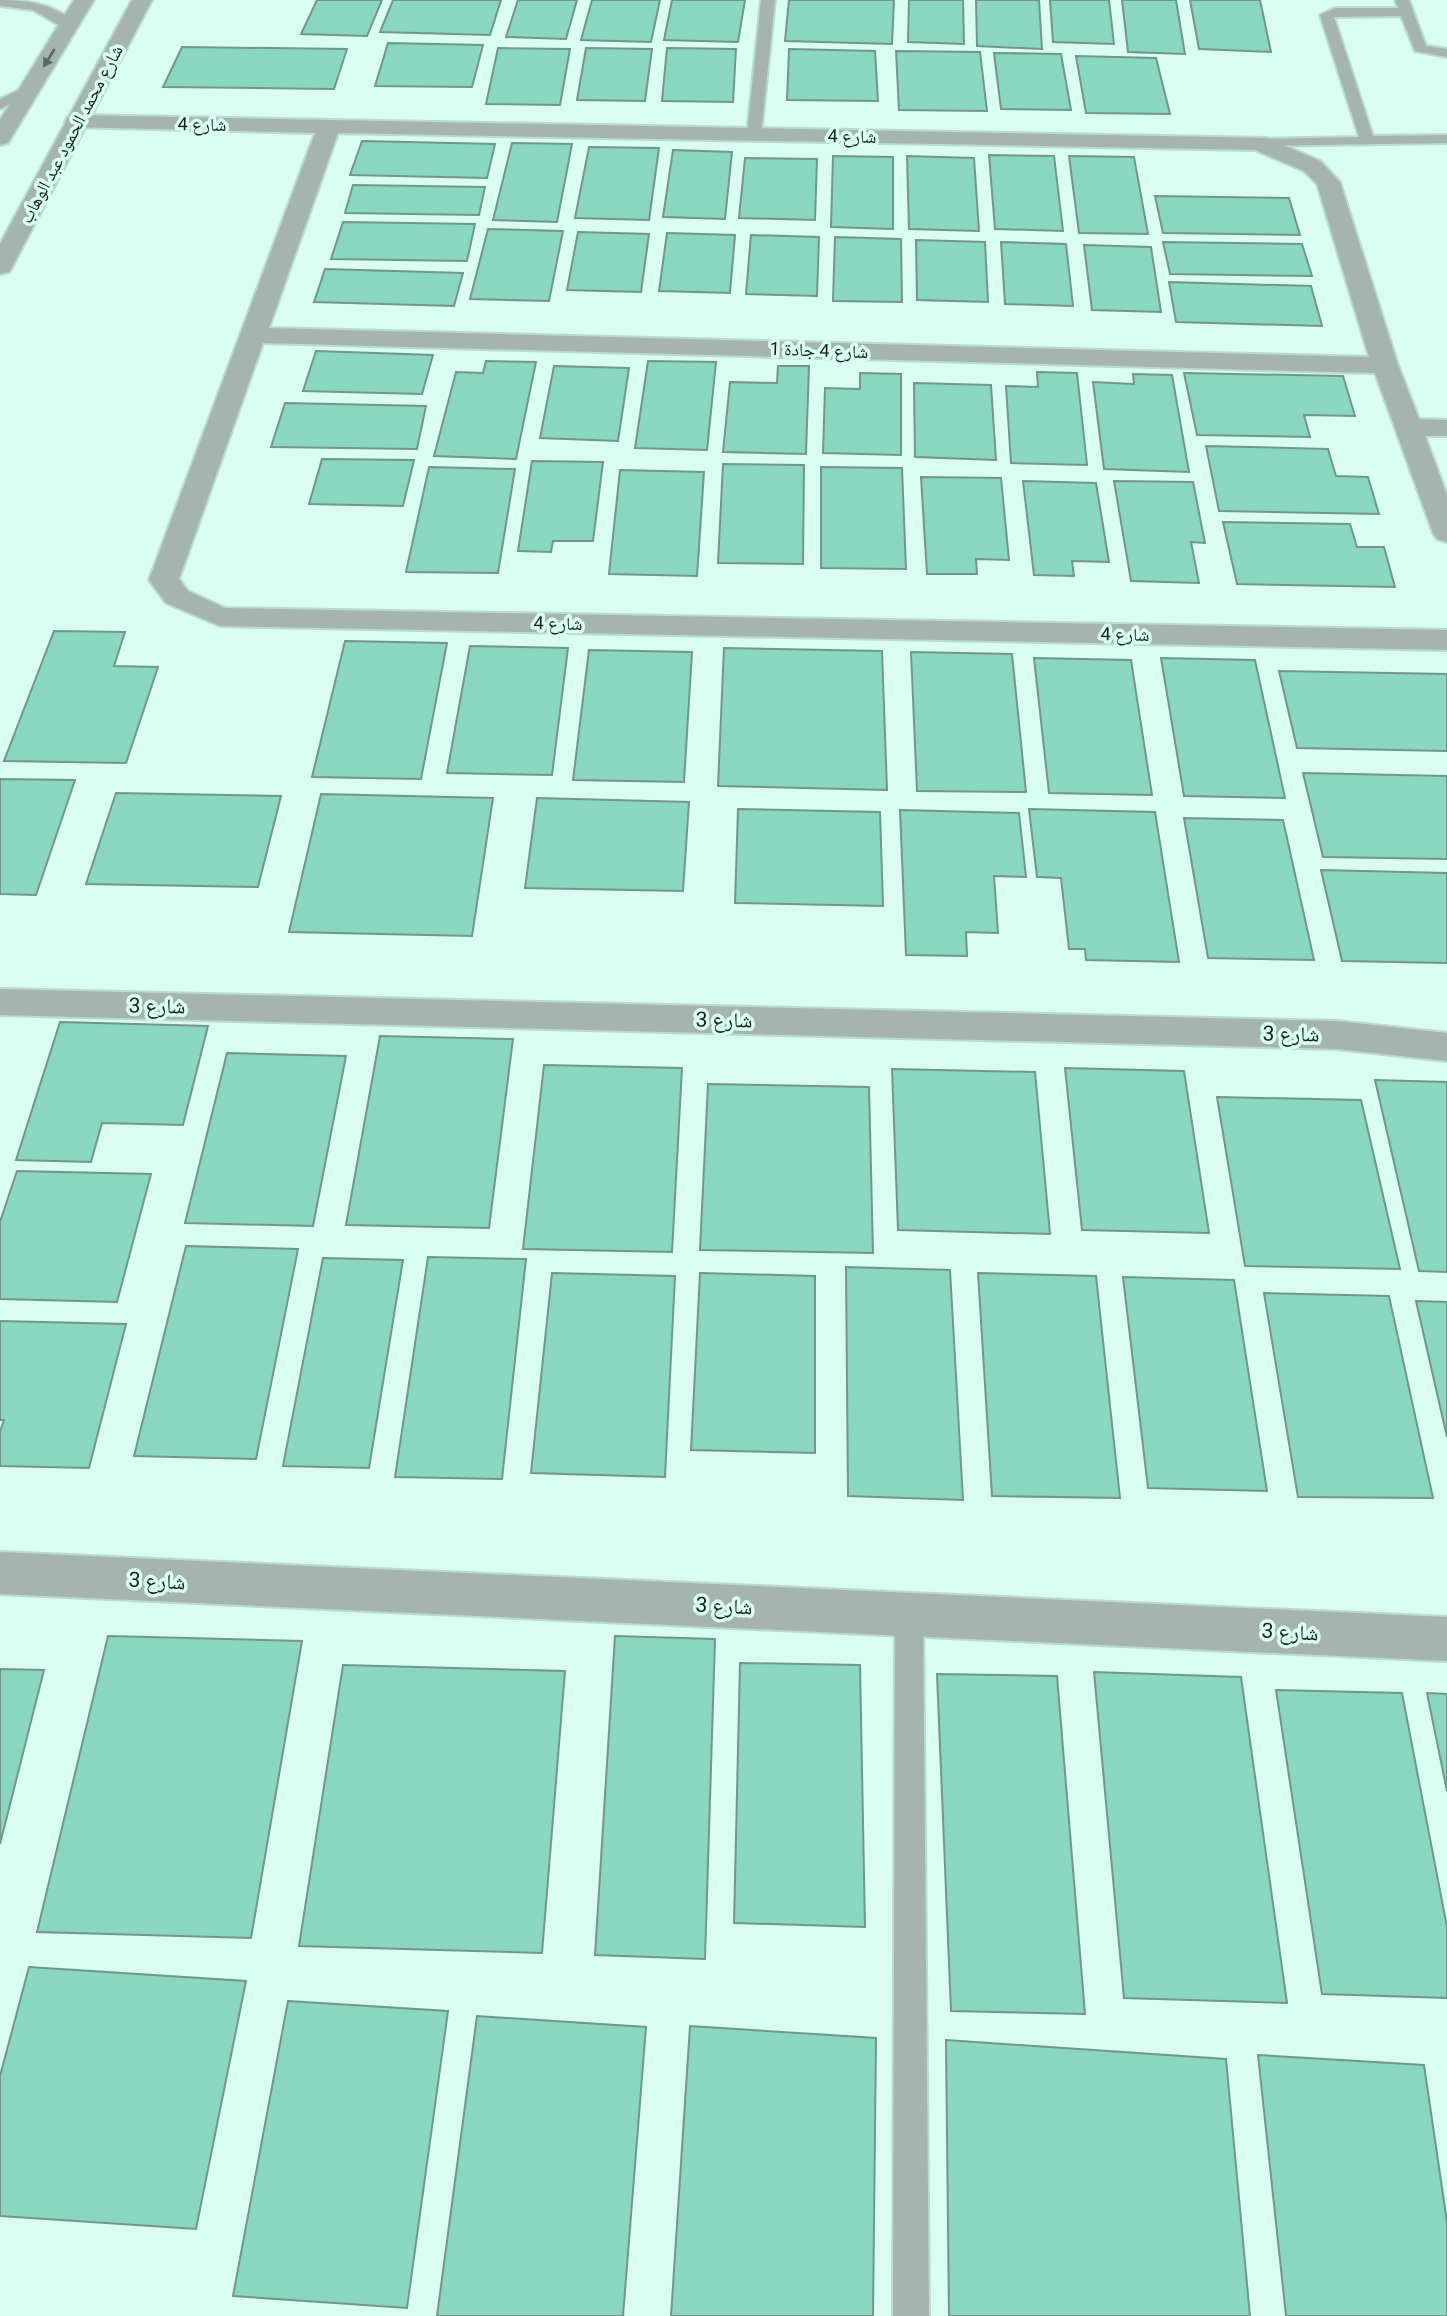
<svg xmlns="http://www.w3.org/2000/svg" width="1447" height="2316" font-family="Roboto,'Noto Naskh Arabic',sans-serif">
	<style>
		.building { fill: #8ad7c1; stroke: #73958b; stroke-width: 2 }
		.lines { fill: none; stroke-linecap: round; stroke-linejoin: round }
		.service-casing { stroke: #b9dacf; stroke-width: 4 }
		.minor-casing { stroke: #b9dacf; stroke-width: 4 }
		.tertiary-casing { stroke: #b9dacf; stroke-width: 4 }
		.service { fill: #a5b4af; fill-rule: evenodd }
		.minor { fill: #a5b4af; fill-rule: evenodd }
		.tertiary { fill: #a5b4af; fill-rule: evenodd }
		.oneway { fill: #5c6a66 }
		.labels { text-anchor: middle; dominant-baseline: central; stroke-width: 7; stroke-linejoin: round; paint-order: stroke }
		.far-street-label { font-size: 18px; fill: #14211d; stroke: #d9fdf1 }
		.street-label { font-size: 21px; fill: #14211d; stroke: #d9fdf1 }
	</style>
	<rect width="100%" height="100%" fill="#d9fdf1"/>
	<g class="building">
		<polygon points="317,0 382,0 367,36 301,34"/>
		<polygon points="393,0 501,0 490,35 380,32"/>
		<polygon points="518,0 577,0 566,39 506,37"/>
		<polygon points="592,0 660,0 651,42 581,40"/>
		<polygon points="672,0 745,0 738,42 664,40"/>
		<polygon points="789,0 894,0 892,44 785,41"/>
		<polygon points="909,0 963,0 964,44 908,42"/>
		<polygon points="976,0 1039,0 1042,49 977,46"/>
		<polygon points="1050,0 1109,0 1114,44 1053,42"/>
		<polygon points="1122,0 1176,0 1185,54 1128,52"/>
		<polygon points="1190,0 1260,0 1271,52 1199,49"/>
		<polygon points="388,43 483,45 472,87 375,86"/>
		<polygon points="182,47 347,49 334,89 163,87"/>
		<polygon points="498,48 570,49 560,105 486,104"/>
		<polygon points="586,48 652,49 645,101 577,100"/>
		<polygon points="667,48 736,49 733,102 662,101"/>
		<polygon points="789,49 875,51 878,101 787,100"/>
		<polygon points="896,51 980,52 987,111 899,110"/>
		<polygon points="994,53 1061,54 1071,110 1001,109"/>
		<polygon points="1076,56 1156,58 1170,114 1086,113"/>
		<polygon points="362,141 495,144 487,178 350,175"/>
		<polygon points="512,143 572,144 557,222 493,220"/>
		<polygon points="589,147 659,148 649,220 575,218"/>
		<polygon points="673,150 732,152 725,219 663,217"/>
		<polygon points="989,155 1054,156 1063,231 995,229"/>
		<polygon points="833,156 893,157 893,229 831,227"/>
		<polygon points="907,156 974,158 979,231 909,229"/>
		<polygon points="1069,156 1134,157 1148,234 1079,233"/>
		<polygon points="745,158 817,159 815,220 739,218"/>
		<polygon points="353,185 485,187 479,215 345,213"/>
		<polygon points="1155,196 1289,198 1300,235 1163,233"/>
		<polygon points="343,222 475,224 467,261 331,259"/>
		<polygon points="488,229 563,231 549,301 470,299"/>
		<polygon points="578,232 649,234 641,292 567,290"/>
		<polygon points="667,233 735,235 730,293 659,291"/>
		<polygon points="751,235 819,237 817,296 746,294"/>
		<polygon points="835,237 901,239 902,302 833,301"/>
		<polygon points="916,240 985,242 988,302 917,300"/>
		<polygon points="1001,242 1066,244 1073,306 1005,304"/>
		<polygon points="1163,242 1302,244 1312,276 1170,274"/>
		<polygon points="1084,245 1151,247 1161,312 1092,310"/>
		<polygon points="325,269 463,273 454,306 314,302"/>
		<polygon points="1169,282 1311,286 1322,326 1176,322"/>
		<polygon points="316,351 433,355 422,394 303,391"/>
		<polygon points="486,361 536,362 516,459 434,456 456,372 483,373"/>
		<polygon points="648,361 716,362 707,450 635,448"/>
		<polygon points="554,366 629,368 618,441 540,438"/>
		<polygon points="778,366 809,366 806,454 723,452 730,382 777,383"/>
		<polygon points="1037,372 1077,373 1087,465 1011,463 1006,386 1038,387"/>
		<polygon points="860,373 901,374 901,455 823,453 825,388 860,389"/>
		<polygon points="1184,373 1343,376 1355,416 1304,415 1310,437 1197,435"/>
		<polygon points="1133,374 1172,375 1189,472 1104,469 1093,382 1134,384"/>
		<polygon points="914,383 991,385 996,460 915,457"/>
		<polygon points="285,403 426,406 417,449 271,447"/>
		<polygon points="1206,446 1328,449 1336,476 1368,477 1379,514 1219,511"/>
		<polygon points="322,459 414,460 403,506 309,504"/>
		<polygon points="532,461 603,462 593,541 553,541 551,552 518,551"/>
		<polygon points="723,464 804,465 803,564 718,563"/>
		<polygon points="429,467 515,469 498,573 406,572"/>
		<polygon points="821,467 902,468 906,569 821,568"/>
		<polygon points="620,470 704,472 697,576 609,574"/>
		<polygon points="921,477 1001,478 1009,560 976,559 977,574 927,574"/>
		<polygon points="1023,481 1096,483 1109,562 1072,561 1074,576 1034,575"/>
		<polygon points="1114,481 1193,482 1205,543 1191,542 1199,583 1131,581"/>
		<polygon points="1223,522 1350,524 1357,547 1384,547 1395,587 1237,584"/>
		<polygon points="54,631 125,632 114,666 158,667 126,763 4,761"/>
		<polygon points="345,641 447,643 421,779 312,777"/>
		<polygon points="470,646 568,648 552,775 447,773"/>
		<polygon points="724,648 882,651 887,790 718,786"/>
		<polygon points="589,650 692,652 684,782 573,780"/>
		<polygon points="911,652 1012,654 1026,792 917,791"/>
		<polygon points="1034,658 1131,660 1152,795 1049,793"/>
		<polygon points="1161,658 1255,660 1285,798 1184,796"/>
		<polygon points="1279,671 1447,674 1447,751 1297,748"/>
		<polygon points="1303,773 1447,776 1447,859 1323,857"/>
		<polygon points="0,779 75,780 36,895 0,894"/>
		<polygon points="116,793 281,796 258,887 86,884"/>
		<polygon points="321,794 493,798 472,936 289,932"/>
		<polygon points="537,798 689,802 683,891 525,888"/>
		<polygon points="738,809 880,812 883,906 735,903"/>
		<polygon points="1029,809 1155,812 1179,962 1086,960 1085,949 1069,949 1061,878 1037,877"/>
		<polygon points="900,810 1019,813 1026,877 994,876 998,933 966,932 967,956 906,955"/>
		<polygon points="1184,818 1283,820 1314,960 1208,958"/>
		<polygon points="1321,870 1447,873 1447,963 1342,961"/>
		<polygon points="60,1022 208,1026 183,1125 102,1123 91,1162 16,1160"/>
		<polygon points="380,1036 513,1039 489,1228 346,1225"/>
		<polygon points="227,1053 346,1056 313,1226 185,1223"/>
		<polygon points="544,1065 682,1068 672,1252 523,1249"/>
		<polygon points="1065,1068 1184,1071 1209,1233 1082,1230"/>
		<polygon points="892,1069 1035,1072 1050,1234 898,1230"/>
		<polygon points="1375,1080 1447,1082 1447,1272 1419,1271"/>
		<polygon points="708,1084 869,1087 873,1253 700,1250"/>
		<polygon points="1217,1097 1361,1100 1400,1269 1245,1266"/>
		<polygon points="17,1171 151,1174 117,1302 0,1299 0,1222"/>
		<polygon points="186,1246 298,1249 256,1459 134,1456"/>
		<polygon points="428,1257 526,1259 502,1479 395,1477"/>
		<polygon points="323,1258 403,1260 369,1468 283,1466"/>
		<polygon points="846,1267 950,1270 963,1500 848,1496"/>
		<polygon points="552,1273 675,1276 665,1477 531,1473"/>
		<polygon points="700,1273 815,1276 815,1453 691,1450"/>
		<polygon points="978,1273 1096,1276 1120,1498 992,1496"/>
		<polygon points="1123,1277 1234,1280 1267,1491 1148,1488"/>
		<polygon points="1264,1293 1389,1296 1433,1498 1298,1497"/>
		<polygon points="1416,1301 1447,1302 1447,1437"/>
		<polygon points="0,1321 126,1324 89,1468 0,1466 0,1432 4,1420 0,1420"/>
		<polygon points="108,1636 302,1641 251,1938 37,1932"/>
		<polygon points="615,1636 715,1639 705,1959 595,1955"/>
		<polygon points="740,1663 860,1665 865,1927 734,1923"/>
		<polygon points="343,1665 565,1671 542,1953 299,1946"/>
		<polygon points="0,1669 44,1670 0,1844"/>
		<polygon points="1094,1672 1241,1677 1287,2003 1124,1998"/>
		<polygon points="937,1674 1057,1676 1085,2014 951,2011"/>
		<polygon points="1276,1690 1402,1693 1447,1927 1447,1998 1322,1994"/>
		<polygon points="1427,1693 1447,1694 1447,1791"/>
		<polygon points="29,1967 246,1981 196,2229 0,2216 0,2076"/>
		<polygon points="288,2001 448,2011 407,2308 233,2296"/>
		<polygon points="477,2016 646,2027 623,2316 437,2316"/>
		<polygon points="690,2026 876,2038 873,2316 671,2316"/>
		<polygon points="946,2040 1226,2059 1250,2316 949,2316"/>
		<polygon points="1258,2055 1424,2065 1447,2222 1447,2316 1286,2316"/>
	</g>
	<g class="lines">
		<g class="service-casing">
			<g id="service">
				<path d="M0,0C27,0 57,4 76,25L74,28H64L33,10L0,6Z"/>
				<polygon points="761,0 775,0 761,134 754,138 747,134"/>
				<polygon points="1395,0 1409,0 1426,46 1447,49 1447,57 1415,51 1401,16 1334,17 1373,136 1447,135 1447,143 1254,146 1252,143 1259,139 1359,137 1320,15 1335,8 1398,8"/>
				<polygon points="30,85 37,89 35,92 0,109 0,99"/>
				<polygon points="909,1600 919,1604 923,1614 929,2316 893,2316 895,1614 899,1604"/>
			</g>
		</g>
		<g class="minor-casing">
			<g id="minor">
				<path d="M76,115L1267,138L1320,161L1340,182L1398,365L1419,419L1447,420V436H1425L1447,495V542L1437,539L1433,533L1375,373L263,343L179,579L188,591L225,608L1447,630V650L220,626L166,603L149,580L315,133L68,127L65,122L68,117ZM338,133L1255,150L1304,171L1317,184L1369,357L269,328Z"/>
				<polygon points="0,989 1337,1021 1447,1033 1447,1061 1337,1049 0,1015"/>
				<polygon points="0,1552 1447,1617 1447,1661 0,1594"/>
			</g>
		</g>
		<g class="tertiary-casing">
			<g id="tertiary">
				<polygon points="74,0 94,0 11,138 8,143 0,145 0,120"/>
				<polygon points="132,0 152,0 12,267 9,272 0,274 0,244"/>
			</g>
		</g>
		<use href="#service" class="service"/>
		<use href="#minor" class="minor"/>
		<use href="#tertiary" class="tertiary"/>
	</g>
	<defs><path id="oneway-solid" d="M-6-.8H1V-3.2L6.5 0L1 3.2V.8H-6Z" transform="scale(1.75)"/></defs>
	<use class="oneway" href="#oneway-solid" transform="translate(49 58) rotate(122)"/>
	<g class="labels">
		<g class="far-street-label">
			<text transform="translate(202 124) rotate(1)">شارع 4</text>
			<text transform="translate(71 134) rotate(-62)">شارع محمد الحمود عبد الوهاب</text>
			<text transform="translate(852 136) rotate(1)">شارع 4</text>
			<text transform="translate(819 350) rotate(2)">شارع 4 جادة 1</text>
			<text transform="translate(558 623) rotate(1)">شارع 4</text>
			<text transform="translate(1125 634) rotate(1)">شارع 4</text>
		</g>
		<g class="street-label">
			<text transform="translate(157 1006) rotate(1)">شارع 3</text>
			<text transform="translate(724 1020) rotate(1)">شارع 3</text>
			<text transform="translate(1291 1034) rotate(1)">شارع 3</text>
			<text transform="translate(157 1581) rotate(3)">شارع 3</text>
			<text transform="translate(724 1606) rotate(3)">شارع 3</text>
			<text transform="translate(1290 1632) rotate(3)">شارع 3</text>
		</g>
	</g>
</svg>
